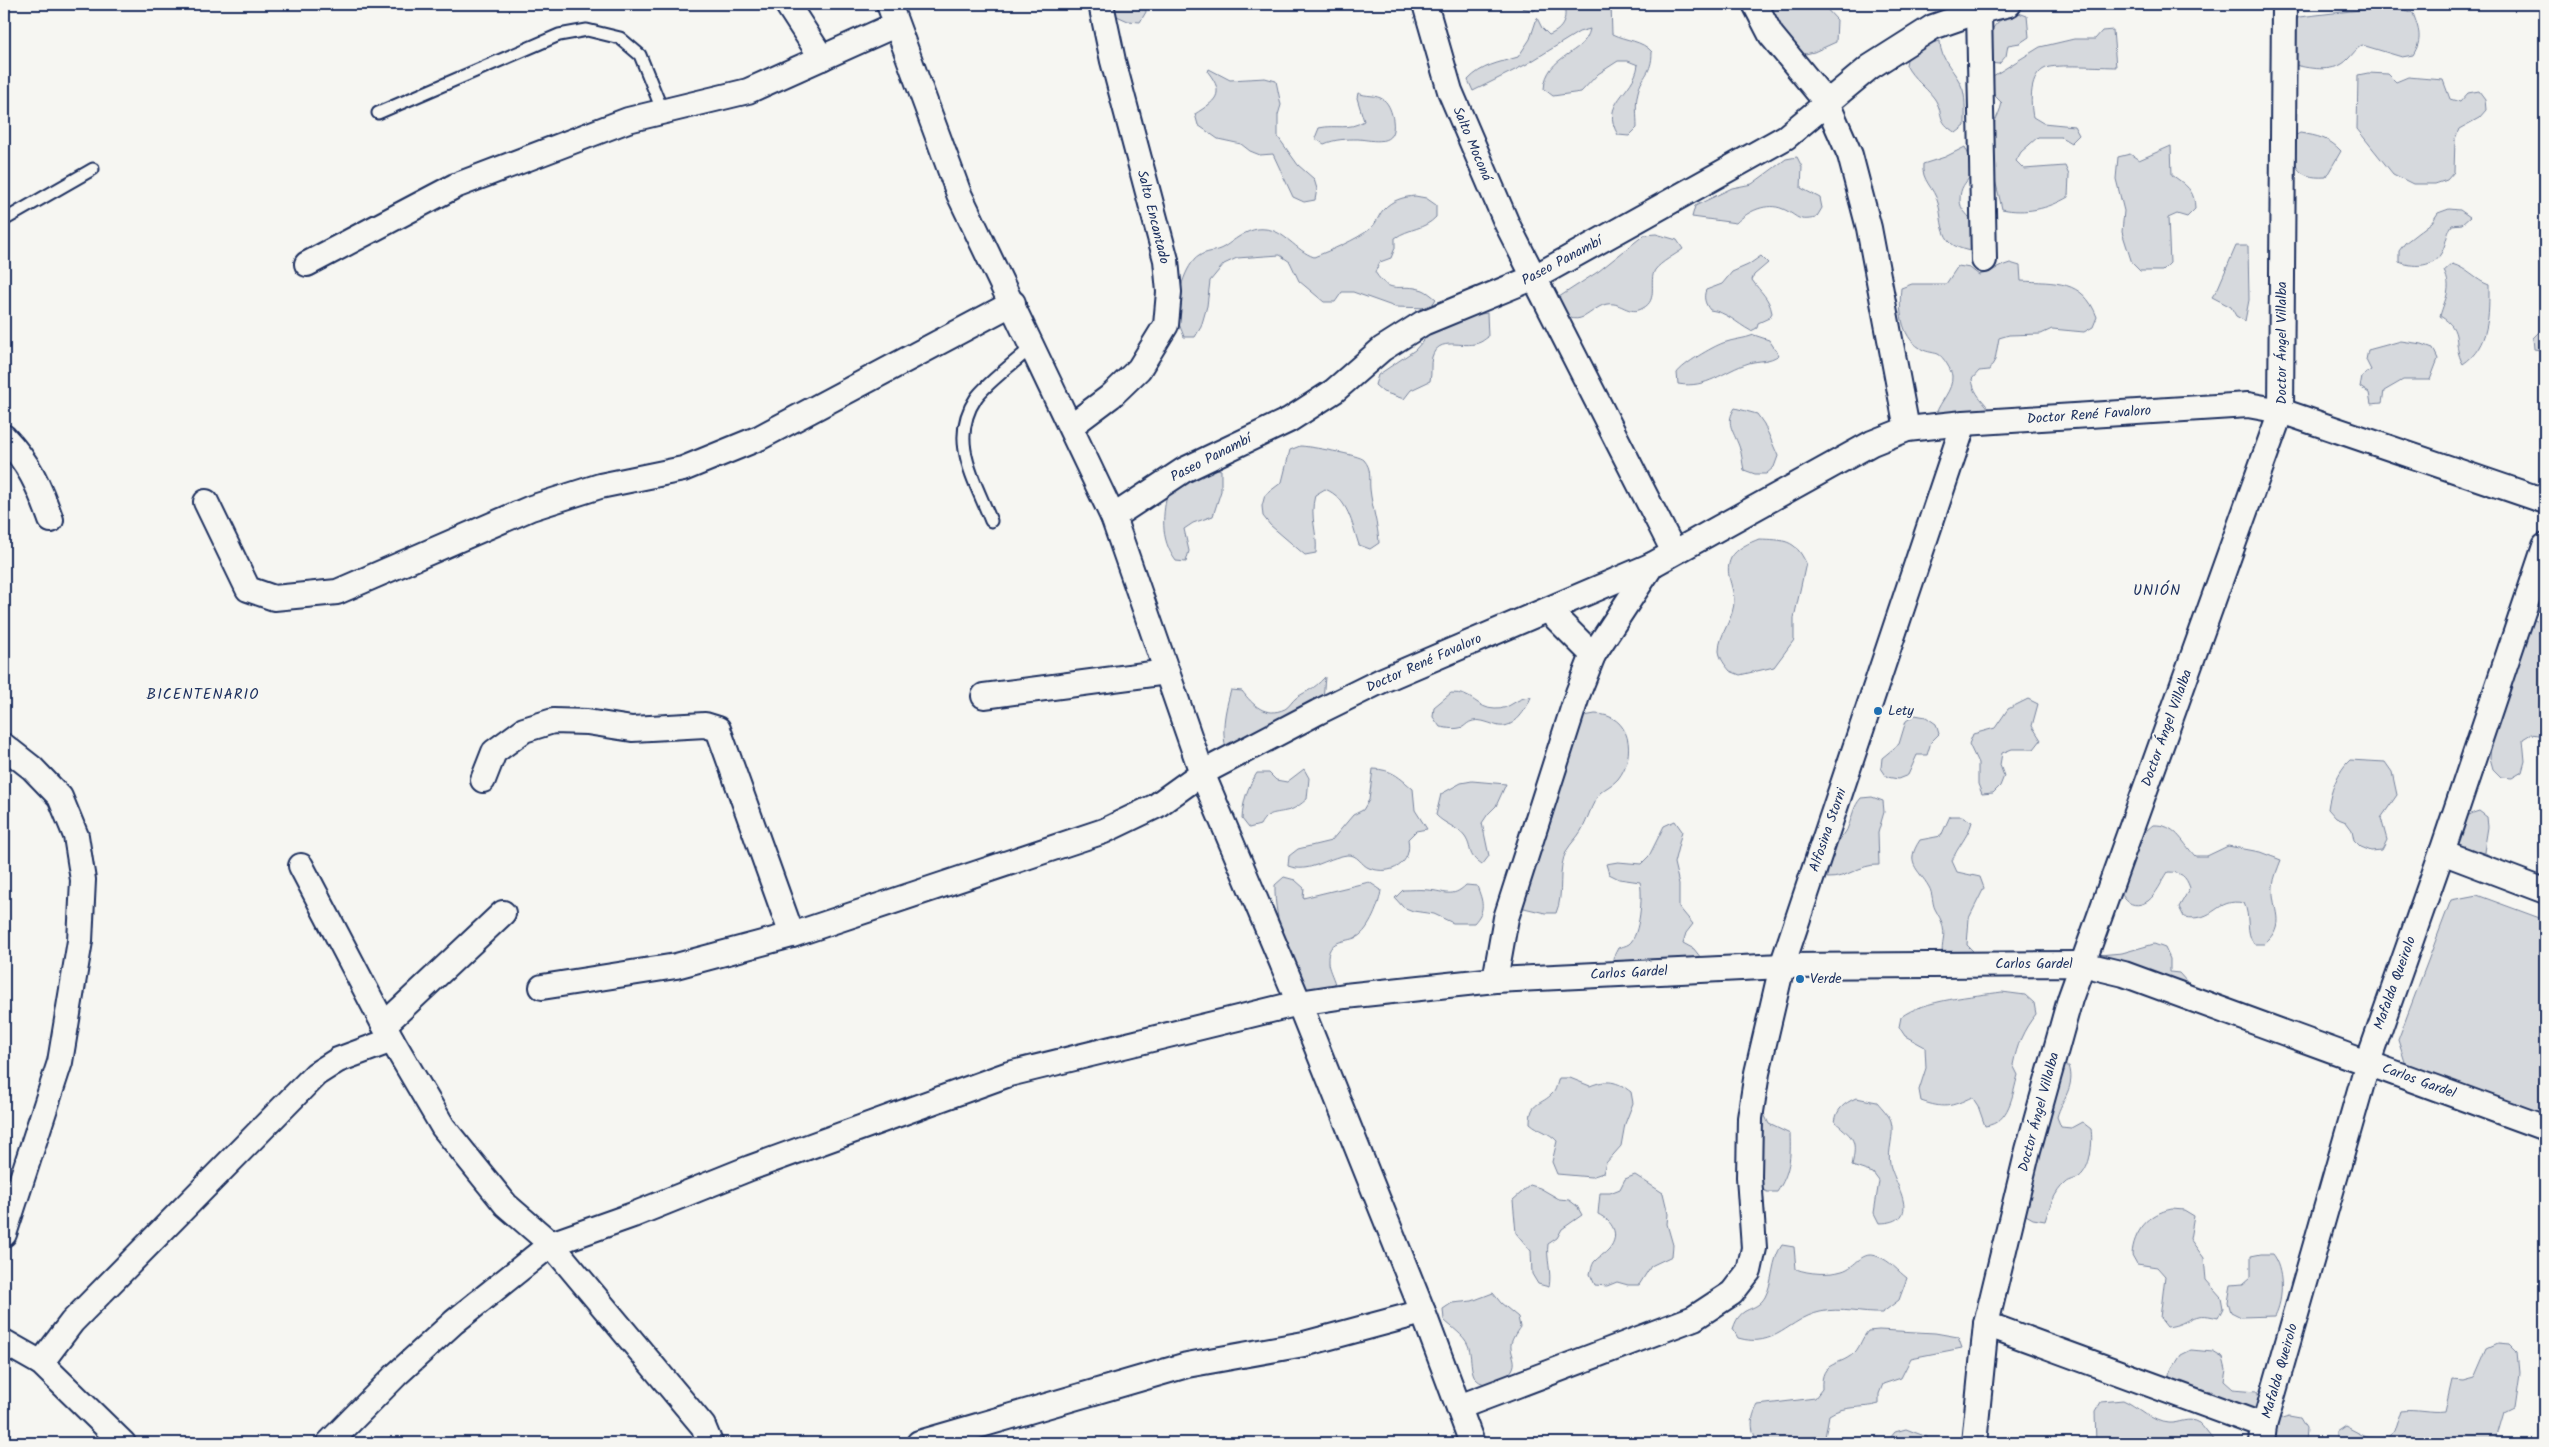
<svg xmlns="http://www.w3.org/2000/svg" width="2549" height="1447" font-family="Kalam,sans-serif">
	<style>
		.green { fill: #d6d9dd; stroke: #78849e }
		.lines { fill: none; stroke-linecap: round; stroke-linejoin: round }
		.service-casing { stroke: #1b2f5e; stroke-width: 15 }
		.minor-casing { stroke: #1b2f5e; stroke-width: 28 }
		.service { stroke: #f6f6f2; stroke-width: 11 }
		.minor { stroke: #f6f6f2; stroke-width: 24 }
		.poi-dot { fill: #1f6fb2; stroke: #f6f6f2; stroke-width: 2 }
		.labels { text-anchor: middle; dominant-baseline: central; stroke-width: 4; stroke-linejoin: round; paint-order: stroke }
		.street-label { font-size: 14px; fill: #1b2f5e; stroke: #f6f6f2 }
		.poi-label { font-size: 14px; fill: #1b2f5e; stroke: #f6f6f2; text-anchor: start }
		.neighbourhood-label { font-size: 15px; letter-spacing: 1px; fill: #1b2f5e; stroke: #f6f6f2 }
	</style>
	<rect width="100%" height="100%" fill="#f6f6f2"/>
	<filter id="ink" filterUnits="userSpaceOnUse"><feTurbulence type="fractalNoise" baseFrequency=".02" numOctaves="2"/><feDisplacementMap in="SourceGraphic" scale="10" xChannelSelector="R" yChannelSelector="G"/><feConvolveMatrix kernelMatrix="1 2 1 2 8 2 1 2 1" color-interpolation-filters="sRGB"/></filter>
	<g filter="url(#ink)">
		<g class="green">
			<polygon points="1106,4 1145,4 1146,12 1140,22 1128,21 1108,12"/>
			<polygon points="1521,4 1541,4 1534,11 1522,8"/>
			<path d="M1564,4H1611L1612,34C1626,41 1642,40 1652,52C1652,74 1642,75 1638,92C1635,103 1637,116 1637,128L1629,136L1618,135C1599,102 1634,94 1638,65L1628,61H1618L1598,74L1581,92L1553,96L1544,89C1546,54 1585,55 1590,29L1579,32L1527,64L1473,91L1468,80C1482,65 1498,63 1518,57L1530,39L1537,18L1542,28L1549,35C1564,29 1567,19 1564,4Z"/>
			<polygon points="1770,4 1822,4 1837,20 1836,42 1814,52 1792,57 1765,24"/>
			<path d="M2377,8L2402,9L2413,13C2419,30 2423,39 2413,55L2402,57L2362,45C2356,49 2353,54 2348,59C2336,73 2311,69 2295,65L2292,26L2299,17Z"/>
			<path d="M2016,12L2027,16L2029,37L2020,43L2008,45L2006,56L1999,64L1988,63C1989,34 1987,24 2016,12Z"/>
			<path d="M2113,30L2116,67C2104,67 2054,64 2046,68C2029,75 2030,102 2033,117L2043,123L2074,126L2079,135L2071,143L2061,137H2038L2021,152L2016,161L2024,169L2065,166L2069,175L2068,197C2048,209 2025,214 2002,209C1998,189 1989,163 1989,143C1989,128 1999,117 2002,103L1994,95L1989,86L1993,76L2040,47L2074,39H2095L2102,31Z"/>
			<path d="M1940,41C1940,62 1957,71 1963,90C1966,101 1965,115 1965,126L1956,133C1935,120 1945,114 1934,98C1925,86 1913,79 1906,65L1908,54L1928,44Z"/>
			<path d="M1209,69L1230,80L1265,78L1276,81L1281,105L1278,115V137L1298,165L1314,179L1317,189L1315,200L1304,202L1293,197L1273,154L1260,155L1250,151L1241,144L1218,139L1198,125L1195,114C1215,101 1226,95 1208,72Z"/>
			<polygon points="2368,73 2388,74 2396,82 2408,77 2443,80 2450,99 2460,102 2468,93 2479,91 2485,99 2486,110 2479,118 2459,129 2455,139 2454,172 2447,180 2435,184 2413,184 2393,174 2357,129 2358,75"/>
			<path d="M1358,93C1366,97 1376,94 1384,100C1389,104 1392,113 1393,120C1397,148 1373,140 1358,139C1346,139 1336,139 1324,144L1315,138L1319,128C1337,124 1348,131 1364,121L1357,98Z"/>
			<path d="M2300,133C2318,136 2329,138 2341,151L2326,177C2295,179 2293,165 2291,138Z"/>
			<path d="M2171,146L2172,175C2186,185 2195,190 2195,209L2187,217L2177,214L2168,218L2170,263L2162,271H2140L2132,263L2122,232L2124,211L2116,179L2118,157L2130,154L2139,160Z"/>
			<path d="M1965,147C1984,184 1960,173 1960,200C1960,210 1967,213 1971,220C1975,226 1975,237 1977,243L1970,251C1962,249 1954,247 1949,241C1940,229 1942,216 1938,203C1934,187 1921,181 1923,164L1945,157Z"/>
			<path d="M1797,157L1802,167L1801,188L1820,198L1822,208L1816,218C1796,222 1799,216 1783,209C1767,202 1748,211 1736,223L1692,217L1695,206L1732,188L1752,184L1786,159Z"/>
			<path d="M1415,196L1426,198L1436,205V217C1424,230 1409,228 1395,238V248L1391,258L1380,262L1375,272C1391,297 1400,282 1423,290C1428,292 1432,296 1436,299L1430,308L1395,307L1353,292H1342L1335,302H1324L1299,281L1290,262L1280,255L1237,258L1224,264L1210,281L1207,306L1201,327L1195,337H1184C1182,330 1177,322 1177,315C1176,299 1185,264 1199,256C1206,251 1216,252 1224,247C1236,239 1249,227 1265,229C1284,230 1296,251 1314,257C1333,249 1354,241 1370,229C1377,223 1378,216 1383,210C1392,200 1403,197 1415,196Z"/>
			<path d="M2449,209L2460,210L2470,217L2462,224L2452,225C2446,234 2446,247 2440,255C2431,268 2412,267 2399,262V251L2405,243L2432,222L2438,213Z"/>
			<path d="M1656,234L1677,240L1683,249C1675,255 1661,262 1655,270C1648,281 1659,300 1643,308C1632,315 1624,306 1614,304C1591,300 1583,337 1556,307L1559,297L1599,271L1644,235Z"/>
			<polygon points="2236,246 2248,246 2249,300 2245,321 2236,316 2231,307 2212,297 2218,288"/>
			<path d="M1761,256L1768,263L1754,275L1752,280C1761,293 1769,297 1772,313L1769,318L1758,323L1757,328L1751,331C1736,323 1727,312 1710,310C1705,304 1703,297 1706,290L1722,284L1732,272L1748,265Z"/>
			<path d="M2010,263L2020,266L2021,281C2055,283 2083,279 2097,317L2093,327L2084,332L2052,329L2041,334L2009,335L1999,338L1995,360L1989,370L1979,371L1972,379C1975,404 1996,402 1991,428C1971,441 1954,425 1936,414C1940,401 1953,391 1952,376C1952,371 1943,356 1938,354C1932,352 1925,352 1920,348C1900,336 1899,308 1901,288L1912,284H1946L1958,266L1970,268L1979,275C1991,273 1998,266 2010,263Z"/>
			<path d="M2452,264C2467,268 2475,280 2489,285C2489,314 2490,346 2463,364C2451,343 2465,331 2440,316C2445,298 2453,289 2444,271Z"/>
			<path d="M1487,313L1488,337C1485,339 1482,342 1478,343C1462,349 1439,335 1432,357C1430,364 1432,373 1430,381L1411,390L1404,399L1383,392L1375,385L1378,375L1415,350L1431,332L1461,317Z"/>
			<polygon points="2545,326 2545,351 2534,349 2533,338"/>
			<path d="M1754,335L1769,340L1779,355C1769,362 1760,360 1749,363C1723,371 1707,389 1678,384L1677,373C1683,364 1712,347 1723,343C1734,339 1744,339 1754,335Z"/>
			<polygon points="2401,341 2422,344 2433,348 2438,359 2430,380 2403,380 2384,391 2382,403 2371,404 2369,393 2360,387 2362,376 2371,370 2366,360 2368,350"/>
			<path d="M1735,408L1757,414L1764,424L1778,456L1774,467L1766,474H1755L1744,470C1742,462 1742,453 1739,446C1733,430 1725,423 1735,408Z"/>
			<path d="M1300,446C1308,446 1360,455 1364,460C1372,469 1369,478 1370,489C1372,508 1378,524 1379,543L1370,549L1359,545C1352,524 1348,498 1325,489L1315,495C1309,519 1318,531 1316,553L1305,555L1270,525L1263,516L1262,506L1265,495L1282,482L1290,450Z"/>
			<path d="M1210,467L1221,470V491L1213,516L1193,523L1184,529L1189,551L1186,562L1176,561C1159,538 1163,514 1168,488Z"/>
			<path d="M1759,539C1784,540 1795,539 1806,563L1794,618V640L1774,667L1740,675L1730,671C1725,665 1720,659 1719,651C1719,633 1735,618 1734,599C1733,584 1724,573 1731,558C1737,548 1749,543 1759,539Z"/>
			<polygon points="2545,570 2545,615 2537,614 2529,606"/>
			<polygon points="2529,618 2545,624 2545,736 2531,734 2523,739 2525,761 2522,772 2512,778 2501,777 2493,769 2490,758 2492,735 2519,663 2517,641"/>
			<path d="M1325,677L1323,699L1228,755C1220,733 1225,711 1231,690L1242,691C1253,705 1265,718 1285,709C1289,707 1292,701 1296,698C1309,689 1312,691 1325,677Z"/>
			<path d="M1451,693C1473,692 1477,709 1495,709C1510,710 1516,697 1531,697C1526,710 1515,728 1499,726C1490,724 1482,719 1473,721C1468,722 1466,725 1463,727C1455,730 1447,728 1440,727L1433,717L1434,707Z"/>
			<polygon points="2028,699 2038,704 2032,726 2041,740 2034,749 2012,749 2002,753 2000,765 2004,776 2000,786 1993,793 1982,794 1978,784 1978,763 1969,744 1973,734 1995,728 2008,709"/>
			<path d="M1595,714C1631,714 1637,755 1618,779C1613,785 1605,788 1600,793C1591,804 1588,820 1581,831C1577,838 1571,843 1567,850C1556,870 1565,893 1556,913H1545L1524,908L1520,898L1530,856L1548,829L1552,818L1574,722L1584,716Z"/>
			<polygon points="1915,715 1926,717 1936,724 1939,734 1931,742 1927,755 1917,755 1908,775 1898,779 1887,777 1881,768 1882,758 1899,744 1906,721"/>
			<path d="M2350,760L2385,762L2392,772L2397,795L2381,818L2387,840L2382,850L2371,851L2361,847L2354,840L2352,830L2346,822L2336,818L2328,809C2330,793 2338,770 2350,760Z"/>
			<path d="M1304,769L1309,778L1307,799C1301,804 1294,810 1286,811C1273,814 1267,812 1260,825L1249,828L1242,819C1243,801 1247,788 1257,773H1269L1276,780L1287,782Z"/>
			<path d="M1373,769C1392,769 1400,778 1413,789L1415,810L1427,829L1416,831L1408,839C1413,864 1391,876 1369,868C1361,865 1358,854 1347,855C1325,858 1310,874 1288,866L1289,856L1298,849L1331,841L1353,815L1363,810L1369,800Z"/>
			<path d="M1472,781L1506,784L1496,806L1488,814L1482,823L1489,856L1482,865C1466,854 1473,849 1465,837C1458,827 1444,824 1436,815L1441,794L1461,783Z"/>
			<path d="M1872,797L1883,801L1884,812L1878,833L1879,865C1859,864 1847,879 1827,878C1828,868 1831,856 1835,847C1838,840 1846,834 1848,827C1853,815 1853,807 1861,798Z"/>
			<path d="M2479,811L2487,817L2488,827L2484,852L2493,858L2496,868L2488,876L2451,841C2453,826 2464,815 2479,811Z"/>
			<path d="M1950,816H1962L1972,822C1968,837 1957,847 1952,861L1957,872L1980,877L1984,888L1969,918L1967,945L1975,953V964L1944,960C1939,948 1946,939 1943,927C1942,920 1938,915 1935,909C1932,903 1933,894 1929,887C1918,868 1904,864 1920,840L1941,836Z"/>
			<path d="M1675,821L1682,831L1674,863L1679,884V907L1693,924L1686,933L1683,943L1694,949L1701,958L1658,973L1617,967L1613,958L1618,948C1621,947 1626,946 1629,944C1640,936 1643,895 1640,882L1619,879L1609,874L1606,864L1618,862L1641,864L1649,856L1664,826Z"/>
			<path d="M2153,825C2176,824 2181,841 2195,856H2207L2228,846L2260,852L2281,860C2278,868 2274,877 2273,886C2271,910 2288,923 2264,944H2254C2245,932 2251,917 2244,903C2215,897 2216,923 2184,917L2179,907L2190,888C2186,876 2181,872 2168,872C2162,881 2156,895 2148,901C2128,914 2115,891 2120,872C2123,858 2141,834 2153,825Z"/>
			<path d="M1284,877L1295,880L1304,888L1303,898L1369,882L1381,890C1380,903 1369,931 1357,937C1345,943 1327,938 1328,962C1328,968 1333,977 1335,984L1327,990L1305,989C1290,955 1274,924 1275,885Z"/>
			<path d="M1466,885L1477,886C1483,902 1486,910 1474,923H1453L1434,914L1413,911L1403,907L1395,898L1403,890C1411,890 1420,889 1428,890C1445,891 1452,899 1466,885Z"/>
			<polygon points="2477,895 2545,920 2545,1116 2406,1065 2398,1040 2451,900"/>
			<polygon points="2154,944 2165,948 2170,959 2170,972 2179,973 2187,982 2217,999 2098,966 2099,955 2122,953"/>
			<path d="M2002,992L2025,995L2034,1003L2036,1014C2023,1030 2017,1045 2013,1065L2018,1075C2012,1095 2010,1123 1985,1126L1978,1106L1972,1097C1951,1107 1944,1109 1921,1101L1919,1090L1926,1068L1925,1047L1905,1036L1899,1027L1901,1017C1923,1000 1974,996 2002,992Z"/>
			<path d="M2058,1066H2069C2076,1086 2062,1099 2057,1117L2061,1127L2071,1128L2082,1122L2091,1129C2093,1142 2091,1168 2079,1177C2075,1180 2069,1179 2065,1183C2055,1191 2049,1208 2045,1221L2033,1219L2024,1214L2039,1155L2035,1144Z"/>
			<path d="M1559,1078H1570L1590,1086C1607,1079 1617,1081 1631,1092L1633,1103L1625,1124L1621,1146L1606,1163L1603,1173L1591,1177L1557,1174L1552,1162L1557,1141C1549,1132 1539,1131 1530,1123C1530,1101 1541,1106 1553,1093C1556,1090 1557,1083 1559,1078Z"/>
			<path d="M1856,1098L1877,1102C1882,1108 1889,1115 1891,1121C1895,1135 1887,1151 1890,1164C1894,1184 1925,1223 1879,1223L1874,1213L1879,1181L1873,1173L1852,1166C1857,1140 1855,1139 1835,1122C1837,1109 1843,1104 1856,1098Z"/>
			<path d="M1764,1114L1769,1124L1790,1134C1791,1157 1790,1173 1777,1192H1767L1748,1181L1752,1117Z"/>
			<path d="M1635,1175L1663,1193L1668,1214L1667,1224L1673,1245L1672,1256L1651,1266L1639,1285H1628L1617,1282L1607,1286L1595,1285L1590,1274C1591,1270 1592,1265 1594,1262C1598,1257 1605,1254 1609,1249C1621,1234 1612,1221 1598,1214L1600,1193H1610L1620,1189L1625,1179Z"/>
			<path d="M1530,1185L1540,1188L1559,1199L1569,1200L1577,1206L1582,1215L1562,1229L1557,1238L1548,1244C1546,1259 1552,1272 1549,1287L1538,1284L1532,1274L1531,1251L1516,1233L1513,1200Z"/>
			<path d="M2172,1209L2184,1210L2194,1216L2190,1239L2204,1258L2206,1280L2221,1297L2223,1308L2218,1318C2189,1310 2192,1324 2167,1327L2160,1318L2165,1276L2157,1267L2137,1264L2132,1255C2133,1232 2149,1213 2172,1209Z"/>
			<path d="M1782,1245L1794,1247L1796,1269C1809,1274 1829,1275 1842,1271C1857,1267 1861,1249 1879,1257C1889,1260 1899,1272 1907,1278L1899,1300L1882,1313C1861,1314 1841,1307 1820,1312C1788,1319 1776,1349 1738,1338L1733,1329C1741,1303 1755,1314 1765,1297C1774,1280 1771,1260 1782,1245Z"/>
			<path d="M2261,1254H2272C2284,1269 2284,1299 2275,1316L2241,1317L2231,1312L2228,1302L2231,1285L2243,1284L2251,1277V1256Z"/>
			<path d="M1493,1293L1501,1303L1518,1317L1520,1327C1516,1333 1510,1341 1511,1348C1512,1356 1517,1362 1512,1370C1506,1379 1500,1383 1490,1384C1466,1385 1474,1359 1468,1345C1464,1335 1451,1327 1444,1320L1443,1309L1452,1303L1472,1301Z"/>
			<path d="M1879,1330L1935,1333L1958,1337L1962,1348L1911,1358L1901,1378L1883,1384L1879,1394V1404C1862,1409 1844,1405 1829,1415L1824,1443H1759C1750,1431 1750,1418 1758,1405L1815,1398L1822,1389C1820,1358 1841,1368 1856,1351C1860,1346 1862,1338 1868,1331Z"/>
			<path d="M2498,1343L2509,1344L2517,1352L2519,1373L2514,1407L2504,1412L2495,1443H2336V1432L2345,1426L2366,1437L2388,1440L2394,1432L2401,1410C2416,1408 2430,1413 2445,1411L2452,1380L2463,1381L2474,1378L2487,1348Z"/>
			<polygon points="2191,1350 2213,1352 2223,1358 2226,1370 2224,1381 2233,1389 2257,1391 2260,1402 2253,1411 2217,1400 2212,1390 2201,1393 2171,1385 2169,1374 2181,1355"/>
			<path d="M2123,1400C2137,1406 2152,1422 2168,1423C2179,1424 2188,1416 2199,1423C2202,1425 2211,1438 2216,1443H2096L2095,1412L2101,1402Z"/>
			<polygon points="2289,1416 2300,1418 2306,1428 2305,1443 2271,1443 2278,1419"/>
			<polygon points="1906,1429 1927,1437 1934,1443 1886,1443 1895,1432"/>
		</g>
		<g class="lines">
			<g class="service-casing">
				<g id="service">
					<polyline points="378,113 559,35 587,30 620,38 640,55 663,112"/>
					<polyline points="4,220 93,169"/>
					<path d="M991,521C975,480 948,440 976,398C985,384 1020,358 1033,346"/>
				</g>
			</g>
			<g class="minor-casing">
				<g id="minor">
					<polyline points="787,4 822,58"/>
					<polyline points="889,4 959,194 1113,517 1202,773 1299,1003 1423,1312 1472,1443"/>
					<polyline points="1425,4 1450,91 1507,224 1674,552"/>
					<polyline points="1755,4 1771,35 1827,103 1850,155 1869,228 1907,429"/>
					<polyline points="1979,11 1984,260"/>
					<polyline points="307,264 455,186 628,120 748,91 895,25"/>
					<polyline points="1071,426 1111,396 1139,369 1166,325 1169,292 1166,260 1113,61 1101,4"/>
					<path d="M4,437C29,463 39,486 51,520"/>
					<polyline points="206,502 248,589 274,598 337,592 531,508 600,486 683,469 759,438 1013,303"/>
					<polyline points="1113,517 1184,470 1289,420 1334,391 1382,349 1423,323 1535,277 1786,137 1870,67 1933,27 1979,11 2009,4"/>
					<polyline points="1548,610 1593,655"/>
					<polyline points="984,696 1167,672"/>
					<polyline points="4,746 32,768 60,797 76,836 83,880 80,941 60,1062 4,1234"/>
					<polyline points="483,780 494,752 524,730 553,721 587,722 632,729 705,725 718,729 792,935"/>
					<polyline points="2442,852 2545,891"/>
					<polyline points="301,866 392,1040 443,1127 506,1205 551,1244 703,1426 710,1443"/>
					<polyline points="1495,980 1506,918 1578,693 1593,655 1652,565"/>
					<polyline points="542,987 676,966 792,935 1104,831 1156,806 1202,773 1318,712 1383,680 1652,565 1872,443 1907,429 1964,423 2248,405 2281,411 2545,501"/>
					<polyline points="384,1025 503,913"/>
					<polyline points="1986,1324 2264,1426"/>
					<polyline points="4,1342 41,1363 123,1443"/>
					<polyline points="41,1363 72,1322 316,1074 338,1060 392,1040"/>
					<polyline points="1459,1407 1694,1318 1732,1293 1749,1271 1754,1248 1749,1177 1750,1118 1757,1073 1782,966 1964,423"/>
					<polyline points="329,1443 396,1375 454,1322 551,1244 633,1215 750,1168 1009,1074 1299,1003 1345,996 1495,980 1782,966 2082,964 2124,974 2545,1128"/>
					<polyline points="919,1443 1187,1365 1304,1344 1423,1312"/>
					<polyline points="1974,1443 1986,1324 2028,1150 2070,999 2281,411 2284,4"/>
					<polyline points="2262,1443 2264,1426 2368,1062 2442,852 2545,546"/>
				</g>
			</g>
			<use href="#service" class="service"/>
			<use href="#minor" class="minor"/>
		</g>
	</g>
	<g class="poi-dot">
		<circle cx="1878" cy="711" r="5"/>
		<circle cx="1800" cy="979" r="5"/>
	</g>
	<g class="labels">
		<g class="street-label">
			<text transform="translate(1472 144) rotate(67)">Salto Moconá</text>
			<text transform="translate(1153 217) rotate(76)">Salto Encantado</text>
			<text transform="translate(1562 261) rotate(-28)">Paseo Panambí</text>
			<text transform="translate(2282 343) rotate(-90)">Doctor Ángel Villalba</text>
			<text transform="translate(2089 415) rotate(-4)">Doctor René Favaloro</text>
			<text transform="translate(1211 458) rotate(-27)">Paseo Panambí</text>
			<text transform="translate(1424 663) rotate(-24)">Doctor René Favaloro</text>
			<text transform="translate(2167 728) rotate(-70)">Doctor Ángel Villalba</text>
			<text transform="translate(1828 830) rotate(-71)">Alfosina Storni</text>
			<text x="2034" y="964">Carlos Gardel</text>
			<text transform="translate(1629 973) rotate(-3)">Carlos Gardel</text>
			<text transform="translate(2395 983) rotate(-70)">Mafalda Queirolo</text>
			<text transform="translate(2419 1081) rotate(20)">Carlos Gardel</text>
			<text transform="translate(2039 1112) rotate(-75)">Doctor Ángel Villalba</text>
			<text transform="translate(2280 1371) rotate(-74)">Mafalda Queirolo</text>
		</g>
		<g class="poi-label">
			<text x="1888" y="711">Lety</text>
			<text x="1810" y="979">Verde</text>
		</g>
		<g class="neighbourhood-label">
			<text x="2157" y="591">UNIÓN</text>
			<text x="203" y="695">BICENTENARIO</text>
		</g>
	</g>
	<rect width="2549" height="1447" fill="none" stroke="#f6f6f2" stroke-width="20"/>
	<rect x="10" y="10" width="2529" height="1427" fill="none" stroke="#1b2f5e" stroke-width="2" filter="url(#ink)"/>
</svg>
